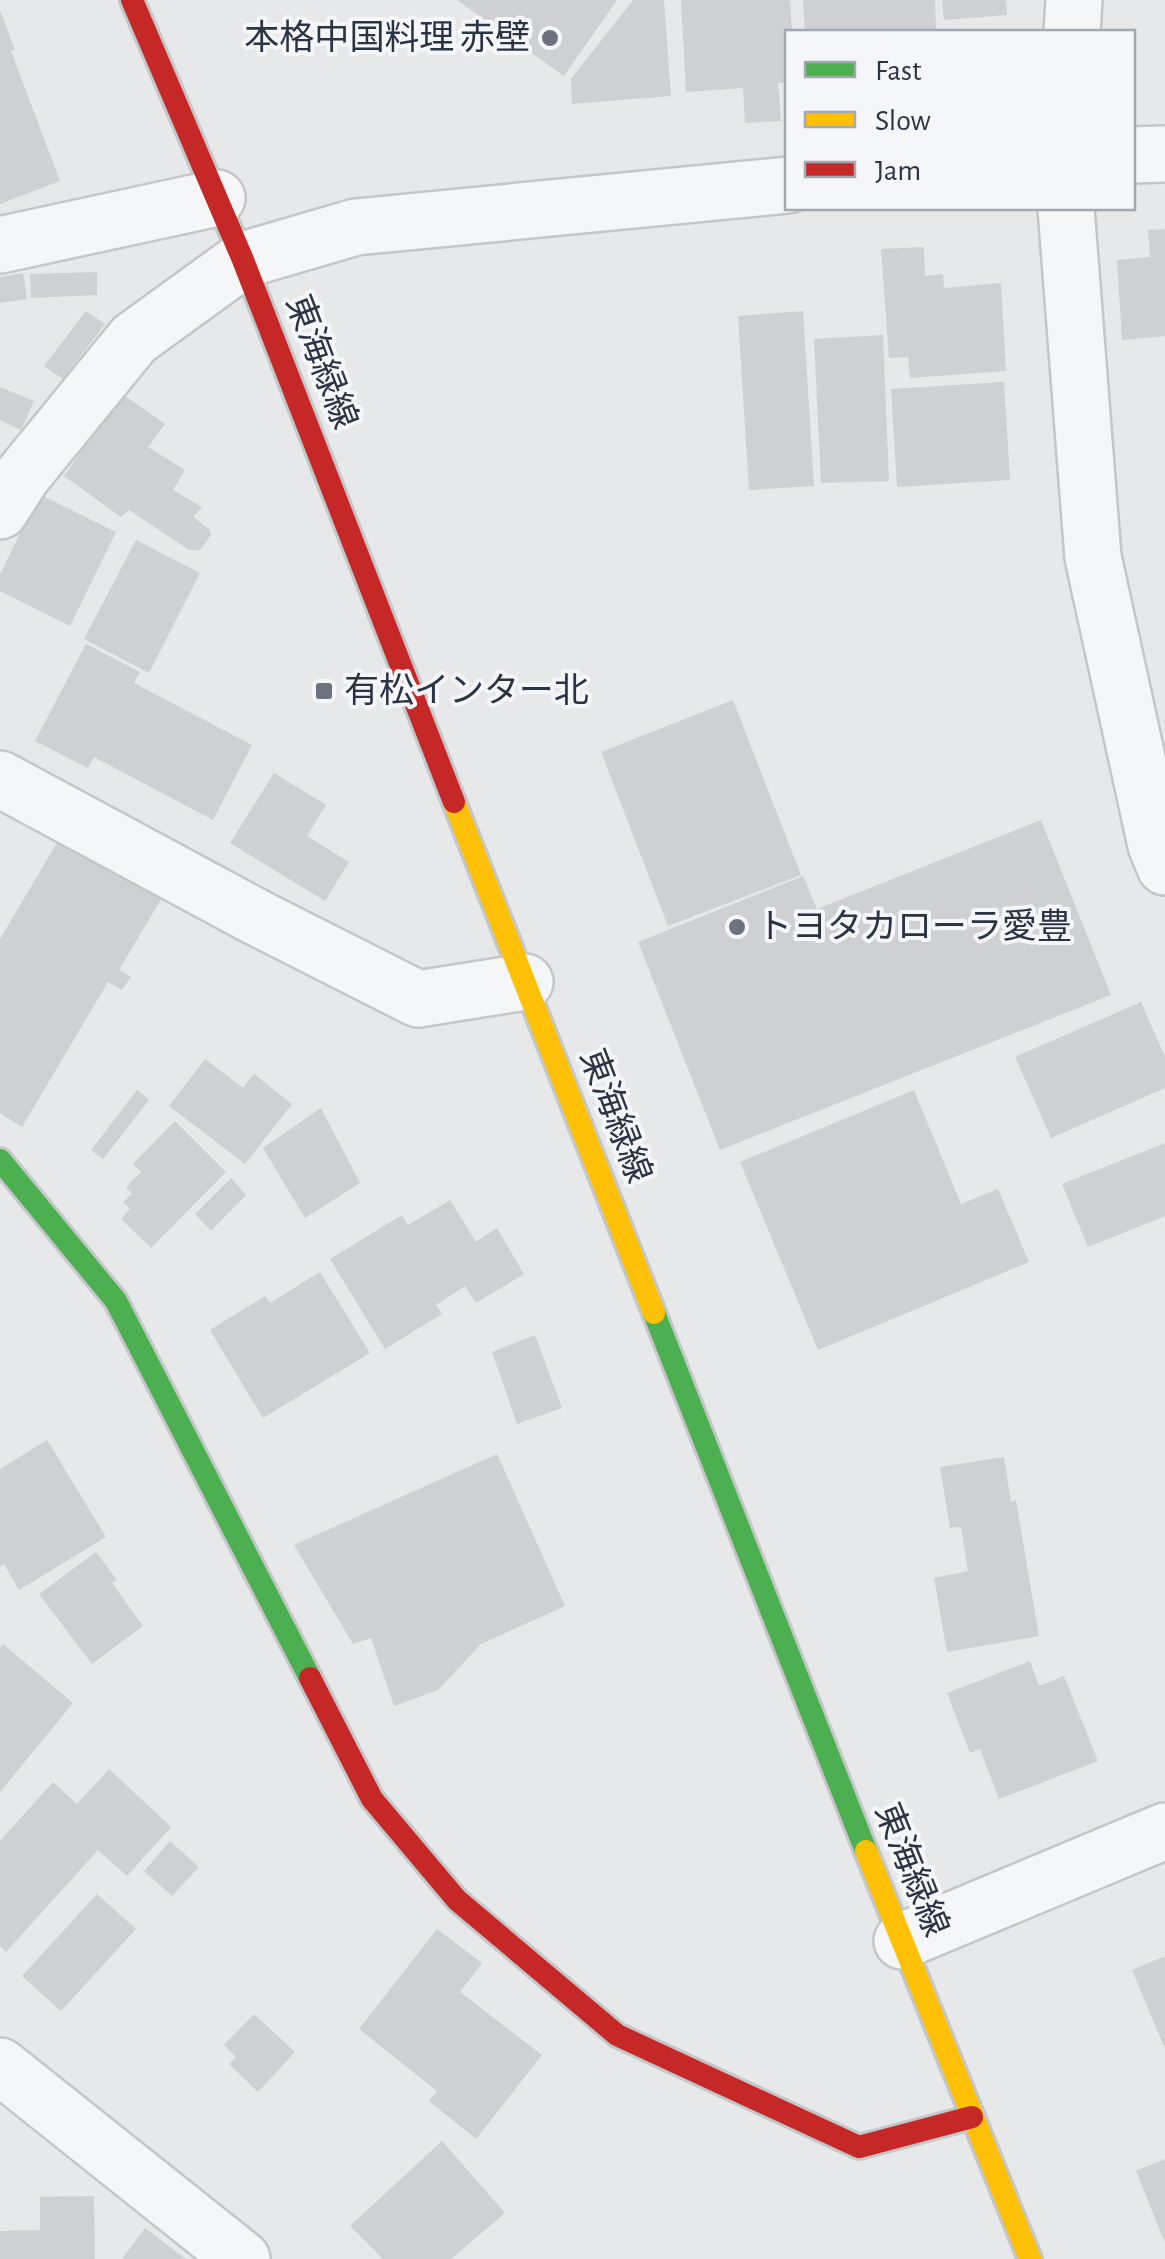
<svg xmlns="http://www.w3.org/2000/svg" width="1165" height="2259" font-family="'Alegreya Sans','Noto Sans JP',sans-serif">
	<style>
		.building { fill: #ced0d3 }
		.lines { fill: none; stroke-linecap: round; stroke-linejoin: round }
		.street-casing { stroke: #c4c6c8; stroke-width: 60 }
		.fast-casing { stroke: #c4c6c8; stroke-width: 28 }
		.slow-casing { stroke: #c4c6c8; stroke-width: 28 }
		.jam-casing { stroke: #c4c6c8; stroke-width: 28 }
		.street { stroke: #f5f6f7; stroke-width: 55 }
		.fast { stroke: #4caf50; stroke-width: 22 }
		.slow { stroke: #ffc107; stroke-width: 22 }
		.jam { stroke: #c62828; stroke-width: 22 }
		.poi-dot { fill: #6c737f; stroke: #f4f6f9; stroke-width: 4 }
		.labels { text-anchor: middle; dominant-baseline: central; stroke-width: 8; stroke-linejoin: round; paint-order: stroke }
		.poi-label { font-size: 35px; fill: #2b3445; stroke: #f4f6f9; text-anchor: start }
		.street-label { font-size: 35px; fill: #2b3445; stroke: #f4f6f9 }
	</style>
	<rect width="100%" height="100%" fill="#e6e8ea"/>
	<g class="building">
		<polygon points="457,0 617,0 564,76"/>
		<polygon points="633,0 664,0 671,96 572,104 571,79"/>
		<polygon points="681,0 790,0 792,32 788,32 788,83 778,83 781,121 745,123 743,88 686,92"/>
		<polygon points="803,0 935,0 936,32 805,32"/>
		<polygon points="942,0 1006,0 1007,15 944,20"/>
		<polygon points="0,10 15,50 11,51 60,181 0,204"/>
		<polygon points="1165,229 1165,336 1122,340 1117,260 1150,257 1148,230"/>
		<polygon points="924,247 925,276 943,274 944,288 1001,283 1006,371 910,378 908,357 889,358 881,249"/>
		<polygon points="97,272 97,295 31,298 30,274"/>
		<polygon points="23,273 27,299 0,303 0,277"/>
		<polygon points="86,311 105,324 63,379 44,366"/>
		<polygon points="803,311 814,486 749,490 738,316"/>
		<polygon points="883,335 889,481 821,483 814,339"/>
		<polygon points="1004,382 1010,480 897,487 891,389"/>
		<polygon points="0,387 34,401 21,430 0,420"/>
		<polygon points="121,393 165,424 148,447 185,470 173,490 202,507 193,517 209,529 211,535 200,550 189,550 129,510 121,517 64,476"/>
		<polygon points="39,494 116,532 70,626 0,591 0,575"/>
		<polygon points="136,540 200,573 149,673 84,639"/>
		<polygon points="86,644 140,672 134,683 252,745 213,820 94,757 88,768 35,741"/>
		<polygon points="733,700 801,875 668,926 601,752"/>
		<polygon points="274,773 326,805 307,836 349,862 325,901 230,843"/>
		<polygon points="1041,820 1111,995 720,1150 638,942 803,876 817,909"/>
		<polygon points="61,836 163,896 119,970 131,977 122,990 108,982 22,1127 0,1113 0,939"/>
		<polygon points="1141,1002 1165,1057 1165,1088 1051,1138 1015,1057"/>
		<polygon points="205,1059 243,1088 254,1074 292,1104 245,1164 169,1106"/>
		<polygon points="137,1090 149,1100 103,1159 91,1150"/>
		<polygon points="914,1090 961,1204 998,1189 1029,1262 818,1350 740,1162"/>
		<polygon points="321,1108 360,1183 305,1218 263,1148"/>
		<polygon points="175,1121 226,1172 151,1248 121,1219 130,1209 123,1202 132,1194 126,1187 141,1172 133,1164"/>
		<polygon points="1165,1143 1165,1216 1088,1247 1062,1184"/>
		<polygon points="231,1178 246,1195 211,1231 195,1214"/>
		<polygon points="450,1200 476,1242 497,1228 524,1274 476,1303 465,1286 436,1305 442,1314 385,1349 330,1259 402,1215 408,1225"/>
		<polygon points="320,1272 370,1353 263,1418 210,1330 265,1296 270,1303"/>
		<polygon points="535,1335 562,1408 517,1424 492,1352"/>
		<polygon points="47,1440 106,1537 19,1590 4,1564 0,1567 0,1469"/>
		<polygon points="497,1454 565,1606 481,1644 438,1690 394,1706 371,1638 353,1644 294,1545"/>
		<polygon points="1004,1457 1011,1502 1016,1500 1039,1636 947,1652 934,1578 968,1571 961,1527 950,1528 940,1467"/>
		<polygon points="96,1552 117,1580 112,1583 143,1626 92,1664 39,1594"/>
		<polygon points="3,1644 73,1703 0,1792 0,1648"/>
		<polygon points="1030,1661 1039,1686 1064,1676 1098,1761 999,1799 980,1749 970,1753 947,1693"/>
		<polygon points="109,1769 171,1827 127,1876 98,1850 6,1952 0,1946 0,1841 53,1782 77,1804"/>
		<polygon points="170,1841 199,1867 172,1896 144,1871"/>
		<polygon points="97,1894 136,1929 61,2011 22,1976"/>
		<polygon points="437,1929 482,1963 460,1992 542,2055 476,2139 429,2101 437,2091 359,2029"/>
		<polygon points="1165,1956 1165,2049 1132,1970"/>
		<polygon points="254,2014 295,2052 258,2092 229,2064 236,2057 224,2045"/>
		<polygon points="442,2141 505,2213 451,2259 383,2259 350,2226"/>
		<polygon points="1165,2159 1165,2243 1136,2171"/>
		<polygon points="94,2196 95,2259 0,2259 0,2231 40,2230 40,2197"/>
		<polygon points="145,2228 186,2259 122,2259"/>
	</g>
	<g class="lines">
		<g class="street-casing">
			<g id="street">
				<polyline points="1072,32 1074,0"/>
				<polyline points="1132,155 1165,154"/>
				<polyline points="1066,208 1093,557 1156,845 1165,867"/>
				<polyline points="0,245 217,198"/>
				<polyline points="0,511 23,475 134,339 243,260 356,227 788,185"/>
				<polyline points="0,779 258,918 418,999 525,982"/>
				<polyline points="902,1941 1165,1831"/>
				<polyline points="0,2066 242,2259"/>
			</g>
		</g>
		<g class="fast-casing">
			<g id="fast">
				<polyline points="0,1160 116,1301 310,1678"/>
				<polyline points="654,1313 866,1851"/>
			</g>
		</g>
		<g class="slow-casing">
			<g id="slow">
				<polyline points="454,802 654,1313"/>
				<polyline points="866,1851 1030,2259"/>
			</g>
		</g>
		<g class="jam-casing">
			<g id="jam">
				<polyline points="132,0 243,260 454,802"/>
				<polyline points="310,1678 372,1799 457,1900 617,2035 859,2147 972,2117"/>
			</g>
		</g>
		<use href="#street" class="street"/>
		<use href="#fast" class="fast"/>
		<use href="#slow" class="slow"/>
		<use href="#jam" class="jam"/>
	</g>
	<g class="poi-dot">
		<circle cx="550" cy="38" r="10"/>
		<rect x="314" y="681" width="20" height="20" rx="5"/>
		<circle cx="737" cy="927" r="10"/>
	</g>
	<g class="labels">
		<g class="poi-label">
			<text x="530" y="38" text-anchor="end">本格中国料理 赤壁</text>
			<text x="344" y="691">有松インター北</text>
			<text x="757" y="927">トヨタカローラ愛豊</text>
		</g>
		<g class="street-label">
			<text transform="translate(321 362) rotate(69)">東海緑線</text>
			<text transform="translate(615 1116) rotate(69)">東海緑線</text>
			<text transform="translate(911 1870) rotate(68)">東海緑線</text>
		</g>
	</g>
	<rect x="785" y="30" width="350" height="180" fill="#f4f6f9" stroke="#a4a8b1" stroke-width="2.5"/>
	<rect x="805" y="62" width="50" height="15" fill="#4caf50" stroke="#a4a8b1" stroke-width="2.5"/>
	<text x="875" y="80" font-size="30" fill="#2b3445">Fast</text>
	<rect x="805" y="112" width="50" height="15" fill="#ffc107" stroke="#a4a8b1" stroke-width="2.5"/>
	<text x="875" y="130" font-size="30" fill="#2b3445">Slow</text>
	<rect x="805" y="162" width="50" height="15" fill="#c62828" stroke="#a4a8b1" stroke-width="2.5"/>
	<text x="875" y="180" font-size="30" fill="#2b3445">Jam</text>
</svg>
